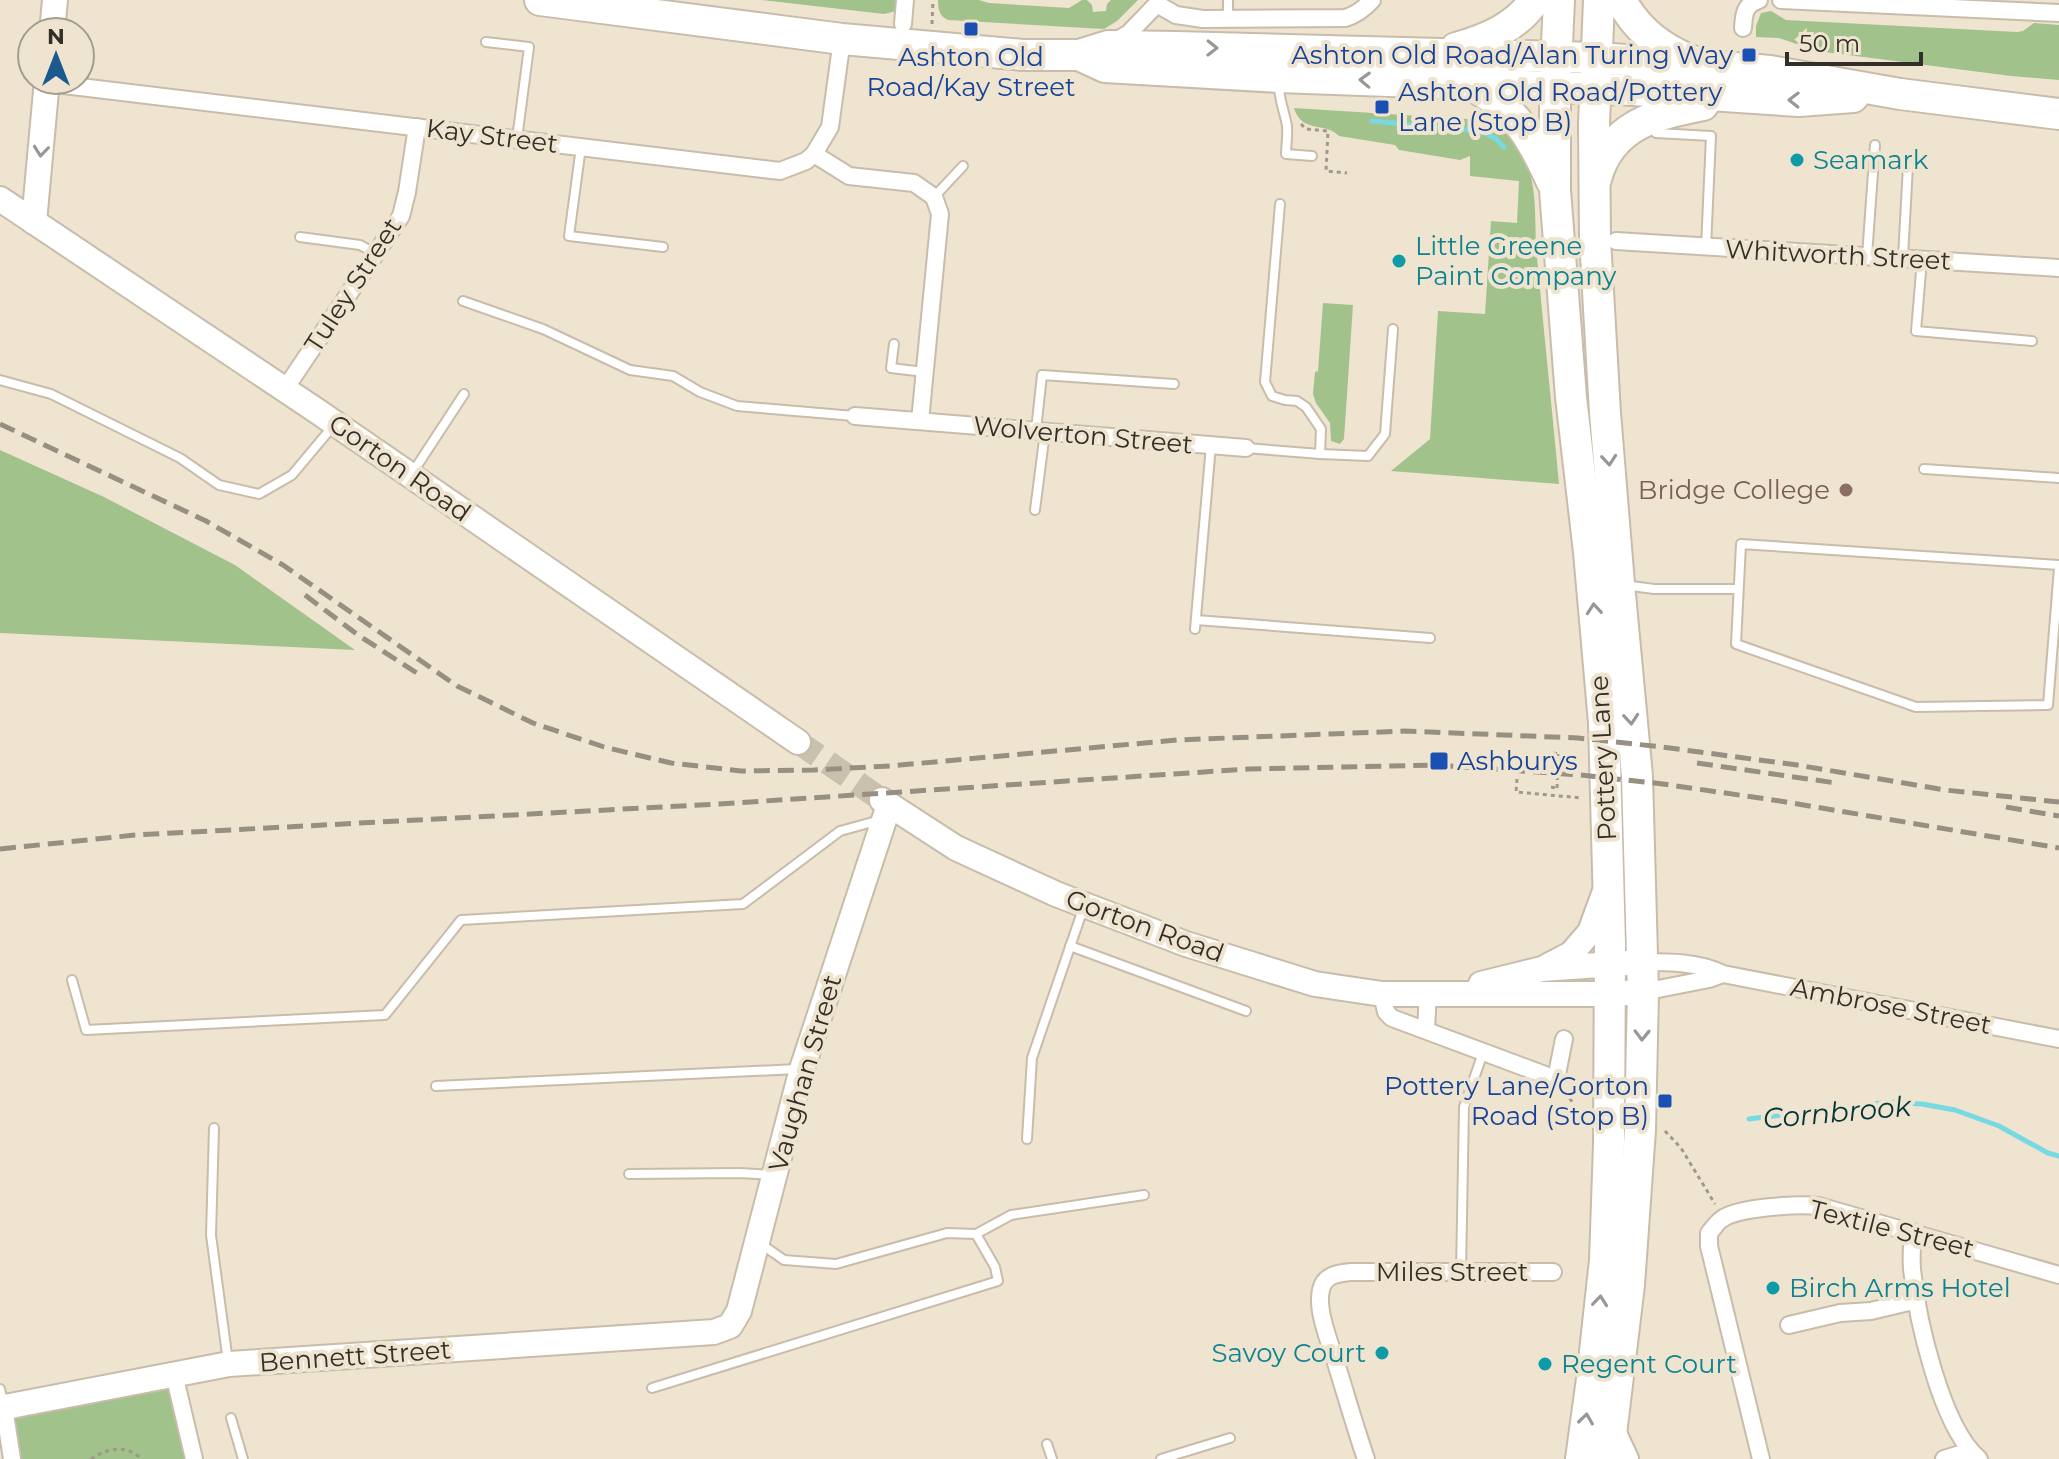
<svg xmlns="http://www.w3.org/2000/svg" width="2059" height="1459" font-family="Montserrat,sans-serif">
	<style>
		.green { fill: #a2c28c }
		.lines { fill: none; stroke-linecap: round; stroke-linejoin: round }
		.stream { stroke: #77d9e2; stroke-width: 5 }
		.secondary-tunnel { stroke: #c9c0ae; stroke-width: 24; stroke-dasharray: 24 12; stroke-linecap: butt }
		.lane-casing { stroke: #c8bcaa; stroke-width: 12 }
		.street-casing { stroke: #c8bcaa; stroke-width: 20 }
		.secondary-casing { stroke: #c8bcaa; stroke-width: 28 }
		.highway-casing { stroke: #c8bcaa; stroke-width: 34 }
		.path { stroke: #a09889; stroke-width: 3; stroke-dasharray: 4 4; stroke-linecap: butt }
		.lane { stroke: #fff; stroke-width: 8 }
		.street { stroke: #fff; stroke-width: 16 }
		.secondary { stroke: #fff; stroke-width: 24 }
		.highway { stroke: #fff; stroke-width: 30 }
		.rail { stroke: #979082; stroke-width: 5; stroke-dasharray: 16 8; stroke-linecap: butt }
		.path-bridge { stroke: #a09889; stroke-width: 3; stroke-dasharray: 4 4; stroke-linecap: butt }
		.oneway { stroke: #999794 }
		.transit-dot { fill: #1a4fb4; stroke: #efe4d0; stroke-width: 3 }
		.culture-dot { fill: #0f9aa8; stroke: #efe4d0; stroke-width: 3 }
		.education-dot { fill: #8d6e63; stroke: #efe4d0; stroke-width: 3 }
		.labels { text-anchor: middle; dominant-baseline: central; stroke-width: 8; stroke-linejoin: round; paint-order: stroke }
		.transit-label { font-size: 26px; fill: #164399; stroke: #efe4d0; text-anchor: end }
		.street-label { font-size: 26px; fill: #332f28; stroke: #efe4d0 }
		.culture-label { font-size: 26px; fill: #0d838f; stroke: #efe4d0; text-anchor: start }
		.education-label { font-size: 26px; fill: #785e54; stroke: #efe4d0; text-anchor: end }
		.water-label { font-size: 28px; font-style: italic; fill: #023438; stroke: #efe4d0 }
	</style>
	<rect width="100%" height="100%" fill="#efe4d0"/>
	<g class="green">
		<polygon points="762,0 901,0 896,11 884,14"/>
		<path d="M938,0H979L989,3L1069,8L1082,0H1087L1092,5L1093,12L1106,11L1107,4L1111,0H1138L1117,21L1104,29L948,20C939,16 938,9 938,0Z"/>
		<polygon points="1771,11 1786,20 2017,32 2023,31 2034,23 2059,25 2059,80 2011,76 1817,51 1779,38 1756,37 1756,26 1761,13"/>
		<path d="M1294,108L1483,120C1505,125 1520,146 1528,167C1538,195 1534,228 1537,258C1544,333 1552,409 1559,484L1391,471L1430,439L1438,311L1485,314L1491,221L1517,223L1519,181L1470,176V156L1460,160L1399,150L1395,145L1339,136C1324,121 1302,134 1294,108Z"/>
		<polygon points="1323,303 1353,305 1344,439 1340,444 1331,441 1330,423 1316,403 1313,394 1315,372 1318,371"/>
		<polygon points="0,450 104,497 235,565 355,650 0,633"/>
		<polygon points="169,1379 189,1459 18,1459 9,1409"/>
	</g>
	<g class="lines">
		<g class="stream">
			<polyline points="1372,121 1480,131 1495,138 1504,147"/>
			<polyline points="1749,1119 1889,1102 1922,1104 1955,1110 1999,1126 2048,1153 2059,1156"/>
		</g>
		<polyline class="secondary-tunnel" points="798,742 882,800"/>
		<g class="lane-casing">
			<g id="lane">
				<polyline points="1228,0 1228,18"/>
				<polyline points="486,42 529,47 517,139"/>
				<path d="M1279,82C1278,96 1283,107 1286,121C1289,131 1286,144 1286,154L1312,156"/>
				<polyline points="1656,133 1711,136 1706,247"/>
				<polyline points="581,147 569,236 663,247"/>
				<polyline points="934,197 963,166"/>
				<polyline points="300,237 360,245 375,253"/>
				<polyline points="1867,256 1875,145"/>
				<polyline points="1903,258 1908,165"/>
				<polyline points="1922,260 1916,331 2032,341"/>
				<polyline points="463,301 543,329 630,370 673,376 700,392 737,406 854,416"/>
				<polyline points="894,344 891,368 924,372"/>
				<polyline points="0,380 51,394 180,458 219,485 259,494 292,475 333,426"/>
				<polyline points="1036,430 1042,375 1174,384"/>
				<polyline points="1246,448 1320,454 1321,429 1306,407 1297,401 1285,400 1272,396 1265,382 1280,204"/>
				<polyline points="1320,454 1368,456 1385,434 1393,329"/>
				<polyline points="1924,469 2059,478"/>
				<polyline points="411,475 464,394"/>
				<polyline points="1035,510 1045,432"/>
				<polyline points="2059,565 1741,544 1736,644 1916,707 2048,705 2059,568"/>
				<polyline points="1624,585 1654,589 1738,589"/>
				<polyline points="1196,620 1430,638"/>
				<polyline points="1195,629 1211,445"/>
				<polyline points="1070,946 1246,1011"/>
				<polyline points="72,980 86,1030 385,1015 461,920 743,904 840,831 880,820"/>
				<polyline points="436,1086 797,1069"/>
				<polyline points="214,1128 211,1235 228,1362"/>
				<polyline points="1027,1139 1032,1058 1083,909"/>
				<polyline points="629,1174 740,1173 770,1175"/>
				<polyline points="976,1234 1011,1215 1144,1195"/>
				<polyline points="1461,1272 1464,1107 1483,1053"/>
				<polyline points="652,1388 998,1281 995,1267 976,1234 947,1233 836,1264 784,1260 761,1244"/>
				<polyline points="0,1389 4,1406"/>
				<polyline points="231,1418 243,1459"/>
				<polyline points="1047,1444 1052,1459"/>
				<polyline points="1161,1459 1230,1438"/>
			</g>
		</g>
		<g class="street-casing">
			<g id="street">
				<polyline points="1781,0 2059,13"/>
				<path d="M1157,4L1176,15L1203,19L1345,18C1356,15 1364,9 1372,0"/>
				<polyline points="903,24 905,0"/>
				<path d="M1743,28C1744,14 1744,5 1759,0"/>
				<polyline points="1114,42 1129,33 1157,4"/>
				<polyline points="47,83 780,171 806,161 814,154 830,127 842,39"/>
				<polyline points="814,154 849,176 914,183 934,197 940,214 920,421"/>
				<polyline points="1616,241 2059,268"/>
				<polyline points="285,389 401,216 407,192 417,127"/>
				<polyline points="855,416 1246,448"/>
				<path d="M1642,962C1670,962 1698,962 1723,974L2059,1039"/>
				<polyline points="1643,992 1709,979 1723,974"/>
				<polyline points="1382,994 1386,1012 1392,1018 1556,1079 1564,1039"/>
				<polyline points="1426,1030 1428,993"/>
				<path d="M1913,1232C1912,1244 1911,1257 1912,1269C1917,1318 1941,1427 1979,1459"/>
				<polyline points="1789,1325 1840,1313 1871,1311 1917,1300"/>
				<polyline points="174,1374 194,1459"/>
				<polyline points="4,1407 12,1459"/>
				<path d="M1366,1459C1355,1427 1346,1395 1336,1363C1330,1343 1316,1310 1321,1290C1324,1275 1338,1273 1351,1272H1553"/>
				<path d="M1761,1459L1709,1246V1233C1713,1229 1717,1222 1722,1219C1738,1207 1798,1204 1819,1206L2059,1275"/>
				<polyline points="1944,1459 1970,1451"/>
			</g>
		</g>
		<g class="secondary-casing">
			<g id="secondary">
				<polyline points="52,32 55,0"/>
				<polyline points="0,199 317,411 798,742"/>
				<polyline points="34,222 47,80"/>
				<polyline points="882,800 956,848 1056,894 1186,944 1315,984 1382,994 1610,994 1643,992"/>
				<polyline points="1548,966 1571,954 1590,932 1605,891"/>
				<polyline points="1481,984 1542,969 1642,962"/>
				<polyline points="0,1408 229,1364 714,1332 730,1326 739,1311 802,1069 889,805"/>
				<polyline points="1612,1429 1626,1459"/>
			</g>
		</g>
		<g class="highway-casing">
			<g id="highway">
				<polyline points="540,0 842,39 1023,55 1079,55 1108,46 1176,47 1596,58 1701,65 1770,71 1900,94 2059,114"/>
				<polyline points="1559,0 1555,88 1555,190 1571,397 1589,552 1604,723 1610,944 1609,1144 1605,1260 1592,1379 1581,1459"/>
				<polyline points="1599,0 1594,124 1595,239 1605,413 1619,584 1637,776 1643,992 1640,1130 1629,1285 1608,1459"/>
				<path d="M1621,0C1636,29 1660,48 1690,60"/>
				<path d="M1456,48C1488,39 1516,27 1535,0"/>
				<polyline points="1079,55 1105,67 1279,77 1633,90 1799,101 1853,97"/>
				<path d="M1473,86C1516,109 1532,138 1552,182"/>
				<path d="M1596,179C1610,125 1656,114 1703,105"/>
			</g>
		</g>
		<g class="path">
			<polyline points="932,24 933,0"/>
			<polyline points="1301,124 1306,129 1328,131 1326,171 1347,173"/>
			<polyline points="1553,753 1558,754"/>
			<polyline points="1517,779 1516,792 1582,798"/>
			<polyline points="1551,787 1557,788"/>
			<polyline points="1565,1092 1584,1118"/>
			<polyline points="1665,1131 1681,1148 1715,1204"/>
			<path d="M91,1459C107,1448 127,1444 141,1459"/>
		</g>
		<use href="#lane" class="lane"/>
		<use href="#street" class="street"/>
		<use href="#secondary" class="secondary"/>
		<use href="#highway" class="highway"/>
		<g class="rail">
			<polyline points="0,424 206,521 283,565 457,686 533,723 604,747 671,763 741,771 814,770 890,766 1177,740 1405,731 1578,738 1662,747 1797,765 1945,790 2059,802"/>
			<polyline points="305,595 358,635 423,677"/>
			<polyline points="1697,763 1836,783"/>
			<polyline points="2006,807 2059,816"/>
			<polyline points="0,849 135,835 719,804 1249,769 1437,765 1580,775 1663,784 1780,801 2059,848"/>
		</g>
		<polyline class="path-bridge" points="1557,788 1558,754"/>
	</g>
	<defs><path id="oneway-chevron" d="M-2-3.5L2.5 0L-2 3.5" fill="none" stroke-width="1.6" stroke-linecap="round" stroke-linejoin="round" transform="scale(2)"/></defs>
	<g class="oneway">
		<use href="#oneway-chevron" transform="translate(1212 48) rotate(1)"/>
		<use href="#oneway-chevron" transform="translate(1365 80) rotate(-178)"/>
		<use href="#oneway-chevron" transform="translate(1794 100) rotate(-179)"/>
		<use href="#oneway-chevron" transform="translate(41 151) rotate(96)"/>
		<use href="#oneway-chevron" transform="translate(1609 460) rotate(85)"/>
		<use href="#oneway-chevron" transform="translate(1594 609) rotate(-95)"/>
		<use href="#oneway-chevron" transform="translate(1631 719) rotate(85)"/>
		<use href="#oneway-chevron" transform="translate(1642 1035) rotate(91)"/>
		<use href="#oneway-chevron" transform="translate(1600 1301) rotate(-84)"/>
		<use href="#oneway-chevron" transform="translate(1586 1419) rotate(-82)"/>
	</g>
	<g class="transit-dot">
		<rect x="963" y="21" width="16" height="16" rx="4"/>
		<rect x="1741" y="47" width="16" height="16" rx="4"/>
		<rect x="1374" y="99" width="16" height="16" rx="4"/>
		<rect x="1429" y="751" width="20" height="20" rx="4"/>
		<rect x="1657" y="1093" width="16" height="16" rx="4"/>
	</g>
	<g class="culture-dot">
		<circle cx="1797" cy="160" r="8"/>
		<circle cx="1399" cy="261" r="8"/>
		<circle cx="1773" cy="1288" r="8"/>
		<circle cx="1382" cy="1353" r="8"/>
		<circle cx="1545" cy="1364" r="8"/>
	</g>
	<circle class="education-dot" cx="1846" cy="490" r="8"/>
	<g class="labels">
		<g class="transit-label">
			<text x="1733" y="55">Ashton Old Road/Alan Turing Way</text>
			<text x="971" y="57" text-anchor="middle">Ashton Old<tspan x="971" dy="30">Road/Kay Street</tspan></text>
			<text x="1398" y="92" text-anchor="start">Ashton Old Road/Pottery<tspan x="1398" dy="30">Lane (Stop B)</tspan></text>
			<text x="1457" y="761" text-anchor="start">Ashburys</text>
			<text x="1649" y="1086">Pottery Lane/Gorton<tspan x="1649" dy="30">Road (Stop B)</tspan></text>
		</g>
		<g class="street-label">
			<text transform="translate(492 136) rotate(7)">Kay Street</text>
			<text transform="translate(1838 255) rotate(3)">Whitworth Street</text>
			<text transform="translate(353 285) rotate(-57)">Tuley Street</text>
			<text transform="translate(1083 435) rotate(5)">Wolverton Street</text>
			<text transform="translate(400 468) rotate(35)">Gorton Road</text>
			<text transform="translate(1603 758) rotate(-93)">Pottery Lane</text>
			<text transform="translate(1145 926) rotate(20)">Gorton Road</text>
			<text transform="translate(1891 1006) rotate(11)">Ambrose Street</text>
			<text transform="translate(805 1073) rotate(-74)">Vaughan Street</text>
			<text transform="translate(1892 1229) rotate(14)">Textile Street</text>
			<text x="1452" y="1272">Miles Street</text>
			<text transform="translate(355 1356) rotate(-4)">Bennett Street</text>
		</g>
		<g class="culture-label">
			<text x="1813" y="160">Seamark</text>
			<text x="1415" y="246">Little Greene<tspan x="1415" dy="30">Paint Company</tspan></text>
			<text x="1789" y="1288">Birch Arms Hotel</text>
			<text x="1366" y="1353" text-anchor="end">Savoy Court</text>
			<text x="1561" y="1364">Regent Court</text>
		</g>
		<g class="education-label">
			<text x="1830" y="490">Bridge College</text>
		</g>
		<g class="water-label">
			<text transform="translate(1837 1112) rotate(-5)">Cornbrook</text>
		</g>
	</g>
	<g transform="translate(56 56)"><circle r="38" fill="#efe4d0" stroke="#a49c8d" stroke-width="2"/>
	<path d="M0-6L14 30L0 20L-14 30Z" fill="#1b598f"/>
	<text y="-12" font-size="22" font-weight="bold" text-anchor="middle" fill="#332f28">N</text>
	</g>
	<path d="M1787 52v12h134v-12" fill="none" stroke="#332f28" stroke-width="4"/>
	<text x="1799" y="52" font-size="24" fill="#332f28" stroke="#efe4d0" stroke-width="6" paint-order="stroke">50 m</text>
</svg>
